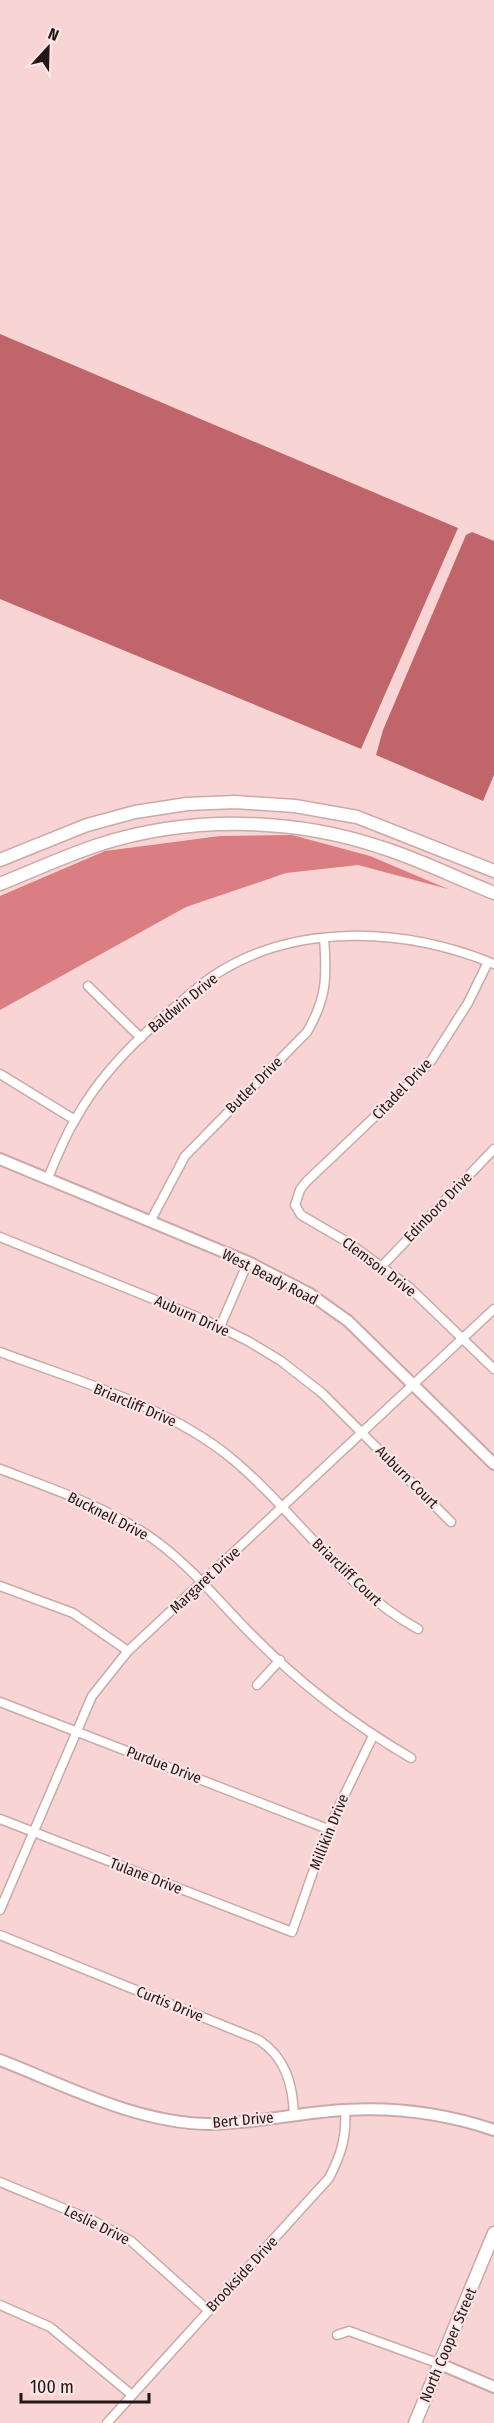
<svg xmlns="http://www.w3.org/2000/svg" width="494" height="2423" font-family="'Fira Sans Condensed',sans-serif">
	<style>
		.forest { fill: #da7e81 }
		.water { fill: #c0666a }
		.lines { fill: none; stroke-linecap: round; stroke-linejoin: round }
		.minor-casing { stroke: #cba9a8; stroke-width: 11 }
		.tertiary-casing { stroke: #cba9a8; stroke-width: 14 }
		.secondary-casing { stroke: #cba9a8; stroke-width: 15 }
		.minor { stroke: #fff; stroke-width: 8 }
		.tertiary { stroke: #fff; stroke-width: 10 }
		.secondary { stroke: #fff; stroke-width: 12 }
		.labels { text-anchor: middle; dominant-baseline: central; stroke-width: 4.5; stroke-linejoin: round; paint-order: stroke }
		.street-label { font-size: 15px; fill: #231717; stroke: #fce6e5 }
	</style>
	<rect width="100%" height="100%" fill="#f9d4d4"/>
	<polygon class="forest" points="292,835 370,856 448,889 358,865 286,873 186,907 0,1010 0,896 105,851 220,836"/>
	<g class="water">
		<polygon points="0,334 458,528 361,749 0,599"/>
		<polygon points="472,532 494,541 494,775 483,801 376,755 383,730 466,535"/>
	</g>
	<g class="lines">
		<g class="minor-casing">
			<g id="minor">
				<polyline points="488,962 468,1003 431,1061 407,1086 306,1182 300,1190 295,1205 301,1215 349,1243 409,1287 494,1369"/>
				<polyline points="88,986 141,1038"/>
				<polyline points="0,1074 75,1120"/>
				<path d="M48,1178C56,1159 64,1138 75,1120C97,1080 132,1043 167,1014C182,1001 197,987 213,976C296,921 406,928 494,964"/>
				<path d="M150,1222L185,1156L307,1032C327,998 327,976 324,938"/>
				<polyline points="0,1237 205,1320 248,1341 281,1361 322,1393 451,1522"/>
				<polyline points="382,1266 494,1149"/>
				<polyline points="220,1327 248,1262"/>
				<path d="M0,1352C77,1381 166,1405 231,1458C296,1512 343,1588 418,1629"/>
				<path d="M0,1469C50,1488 101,1505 146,1534C187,1561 218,1601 252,1635C299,1683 353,1724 411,1758"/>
				<polyline points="0,1586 73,1613 128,1651"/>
				<polyline points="257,1685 280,1660"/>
				<polyline points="0,1702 328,1829"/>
				<polyline points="0,1819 292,1932 328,1829 373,1736"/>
				<polyline points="0,1910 92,1696 128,1651 494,1309"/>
				<path d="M0,1935L259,2040C286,2058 293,2085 294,2116"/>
				<polyline points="0,2182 94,2221 131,2241 209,2311"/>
				<polyline points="0,2305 50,2327 132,2395"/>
				<polyline points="337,2335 349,2331 440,2364"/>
				<path d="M107,2423L329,2178C341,2155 347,2136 345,2110"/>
			</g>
		</g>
		<g class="tertiary-casing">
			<g id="tertiary">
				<polyline points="0,1159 248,1262 310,1294 348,1321 494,1464"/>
				<path d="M0,2060C67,2086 136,2123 209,2124C254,2124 300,2112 345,2110C395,2107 447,2114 494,2130"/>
				<polyline points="440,2364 494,2387"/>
			</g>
		</g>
		<g class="secondary-casing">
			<g id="secondary">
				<polyline points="0,860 87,825 135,812 187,804 235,802 295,806 357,817 494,871"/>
				<path d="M0,884C32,871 65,856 98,845C188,816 290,817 380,847C419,859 456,878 494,893"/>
				<polyline points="415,2423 494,2233"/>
			</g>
		</g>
		<use href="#minor" class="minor"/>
		<use href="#tertiary" class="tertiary"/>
		<use href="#secondary" class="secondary"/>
	</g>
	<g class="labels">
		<g class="street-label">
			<text transform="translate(183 1003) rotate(-39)">Baldwin Drive</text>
			<text transform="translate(254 1085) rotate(-45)">Butler Drive</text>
			<text transform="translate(402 1089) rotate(-46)">Citadel Drive</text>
			<text transform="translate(438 1207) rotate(-46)">Edinboro Drive</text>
			<text transform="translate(379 1267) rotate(37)">Clemson Drive</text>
			<text transform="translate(270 1277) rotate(27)">West Beady Road</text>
			<text transform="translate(192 1316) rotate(24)">Auburn Drive</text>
			<text transform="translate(135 1405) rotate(23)">Briarcliff Drive</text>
			<text transform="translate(407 1477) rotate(45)">Auburn Court</text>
			<text transform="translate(108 1516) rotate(27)">Bucknell Drive</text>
			<text transform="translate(347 1572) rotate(44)">Briarcliff Court</text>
			<text transform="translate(205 1580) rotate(-43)">Margaret Drive</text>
			<text transform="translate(164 1765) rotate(21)">Purdue Drive</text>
			<text transform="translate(329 1832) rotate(-68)">Millikin Drive</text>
			<text transform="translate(146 1876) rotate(21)">Tulane Drive</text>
			<text transform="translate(170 2004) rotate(22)">Curtis Drive</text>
			<text transform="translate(243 2120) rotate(-5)">Bert Drive</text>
			<text transform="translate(97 2225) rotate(26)">Leslie Drive</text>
			<text transform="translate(242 2274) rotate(-47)">Brookside Drive</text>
			<text transform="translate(448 2345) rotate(-67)">North Cooper Street</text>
		</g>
	</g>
	<g transform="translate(48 48) rotate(22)" stroke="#fce6e5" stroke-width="4.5" paint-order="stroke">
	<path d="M0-4.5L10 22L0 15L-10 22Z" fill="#231717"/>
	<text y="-9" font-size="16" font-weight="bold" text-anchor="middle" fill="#231717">N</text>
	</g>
	<path d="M21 2393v9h128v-9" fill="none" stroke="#231717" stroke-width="3"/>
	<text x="30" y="2393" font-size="18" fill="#231717" stroke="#fce6e5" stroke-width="4.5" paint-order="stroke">100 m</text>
</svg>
